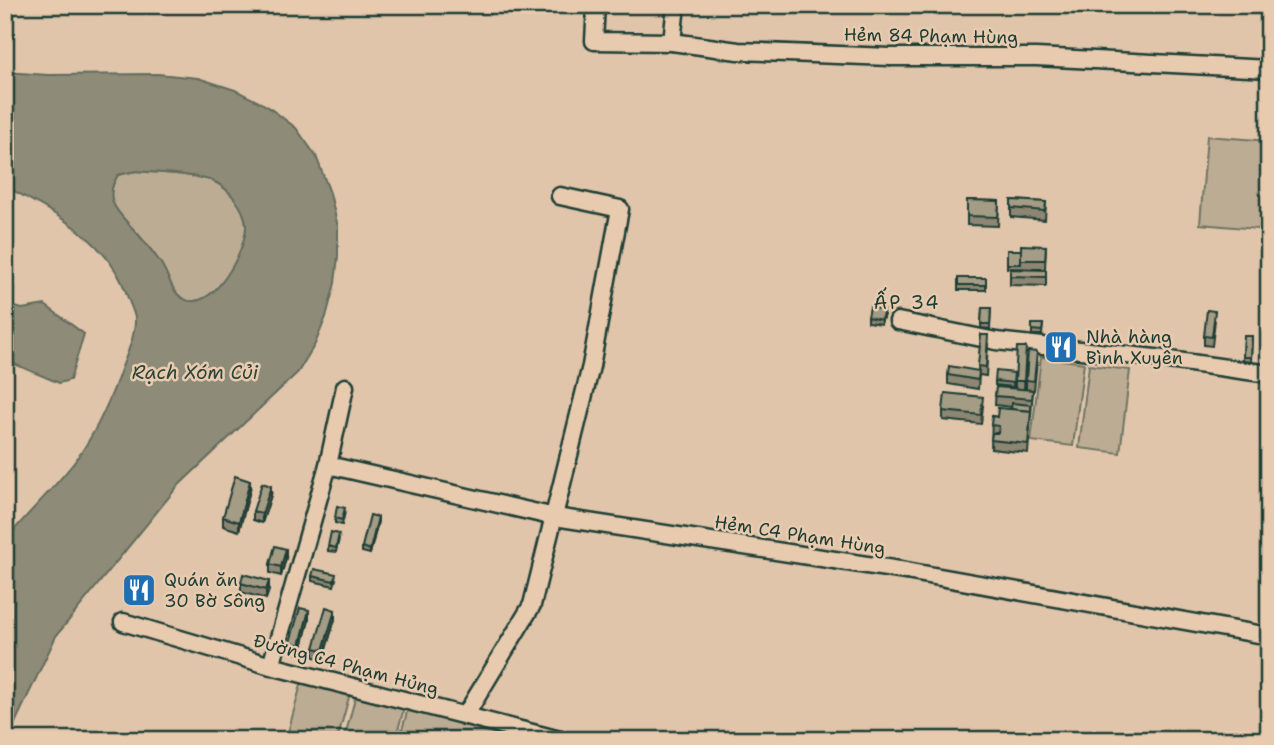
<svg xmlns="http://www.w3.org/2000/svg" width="1274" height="745" font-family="'Shantell Sans',sans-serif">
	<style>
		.green { fill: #bdac94; stroke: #6e7464; stroke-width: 2 }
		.water { fill: #8e8b78; stroke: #626c5d; stroke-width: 2; fill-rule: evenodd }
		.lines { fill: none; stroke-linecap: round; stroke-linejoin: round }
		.minor-casing { stroke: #1f3d34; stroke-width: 21 }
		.minor { stroke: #e8cbaf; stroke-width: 16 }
		.wall { fill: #8d8672; stroke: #1f3d34; stroke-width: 2 }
		.shaded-wall { fill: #736d5d; stroke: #1f3d34; stroke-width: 2 }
		.building { fill: #a49c85; stroke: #1f3d34; stroke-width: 2 }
		.labels { text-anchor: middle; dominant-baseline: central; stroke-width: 5; stroke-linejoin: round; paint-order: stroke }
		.street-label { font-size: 18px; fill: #1f3d34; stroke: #e8cbaf }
		.poi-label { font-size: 18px; fill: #1f3d34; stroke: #e8cbaf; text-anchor: start }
		.neighbourhood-label { font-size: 19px; letter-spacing: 2px; fill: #1f3d34; stroke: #e8cbaf }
		.water-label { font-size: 19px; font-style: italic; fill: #2a453b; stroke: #e8cbaf }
	</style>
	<rect width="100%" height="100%" fill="#e0c5aa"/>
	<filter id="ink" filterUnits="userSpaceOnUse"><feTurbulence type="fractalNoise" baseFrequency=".0143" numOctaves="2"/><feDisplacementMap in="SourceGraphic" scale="14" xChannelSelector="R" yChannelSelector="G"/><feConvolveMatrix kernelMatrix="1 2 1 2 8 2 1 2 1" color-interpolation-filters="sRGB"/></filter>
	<g filter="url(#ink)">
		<g class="green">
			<polygon points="1207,136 1269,141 1269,230 1200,224"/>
			<path d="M136,171C156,173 199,174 215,182C230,189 244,207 246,224C248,248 212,317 182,298C171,291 167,273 160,262C152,251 143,239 133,229C116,210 102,200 118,175Z"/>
			<polygon points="1041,357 1084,363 1073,446 1031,441"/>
			<polygon points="1089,365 1130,370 1120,453 1079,448"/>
			<polygon points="303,677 351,690 337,740 286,740"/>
			<polygon points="357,691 405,705 395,740 344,740"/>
			<polygon points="408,709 513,739 513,740 399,740"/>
		</g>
		<g class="water">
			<path d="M5,72L48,75L158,74L198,78L235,90L267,106L296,128L316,156L330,193L338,227V256L335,283L326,317L315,344L298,372L177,487L56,636L7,740L5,541C27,513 54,489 76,460C95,434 108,405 119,375C125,358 136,336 135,318C134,312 130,304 128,298C110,240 55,213 5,186ZM136,171C156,173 199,174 215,182C229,189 244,207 246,224C248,247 212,317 182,298C171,291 168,273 160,262C153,252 145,242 137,233C120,214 101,201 118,175Z"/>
			<polygon points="5,304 22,309 45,305 84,334 70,380 59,383 5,360"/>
		</g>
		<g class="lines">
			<g class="minor-casing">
				<g id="minor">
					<polyline points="596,5 594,41 672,42 738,51 890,57 1036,57 1269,69"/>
					<polyline points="672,42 676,5"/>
					<polyline points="898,321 996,341 1155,358 1269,374"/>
					<polyline points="328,465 555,517 906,571 1269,636"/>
					<polyline points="123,622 271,666 560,740"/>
					<polyline points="271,666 328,465 345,387"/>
					<polyline points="465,716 532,605 591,366 620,209 560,196"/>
				</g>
			</g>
			<use href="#minor" class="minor"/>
		</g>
		<g class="wall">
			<polygon points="967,200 999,201 998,226 967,225"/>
			<polygon points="1011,200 1046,202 1045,220 1011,217"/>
			<polygon points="1046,246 1045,269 1007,268 1007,250 1021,250"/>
			<polygon points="1010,269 1046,270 1046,286 1010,285"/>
			<rect x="958" y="278" width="28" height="12"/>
			<polygon points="982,308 991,308 990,329 981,328"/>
			<polygon points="884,315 881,324 868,322 868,317"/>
			<polygon points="1215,320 1212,346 1204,345 1204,336"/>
			<polygon points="1032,324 1043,324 1042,335 1032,335"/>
			<polygon points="981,335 988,344 986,376 979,375 978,389 948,384 948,375 978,371"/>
			<polygon points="1244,336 1252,336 1251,362 1243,361"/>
			<polygon points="1026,356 1024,389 1026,389 1026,380 1037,361 1034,390 1033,390 1028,453 991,449 992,416 997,417 1011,409 1012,407 995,405 996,387 1015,388 1015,381"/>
			<polygon points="1014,373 1013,387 995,385 995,381"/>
			<polygon points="983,406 981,424 943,420 943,411"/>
			<polygon points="250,490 239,531 223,526 223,517"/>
			<polygon points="271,495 262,523 253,520 253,511"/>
			<polygon points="345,512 342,525 335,523 335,518"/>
			<polygon points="378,521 370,554 362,552 362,547"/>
			<polygon points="339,539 336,552 328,551 328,546"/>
			<polygon points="286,558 281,576 270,573 270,564"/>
			<polygon points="312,576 336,579 334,586 312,581"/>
			<polygon points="241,583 269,590 266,599 241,592"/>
			<polygon points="335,619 323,659 314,657 314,648"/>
			<polygon points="309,620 300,654 290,651 290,642"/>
		</g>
		<g class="shaded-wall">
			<polygon points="250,481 250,490 239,531 239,522"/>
			<polygon points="271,486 271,495 262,523 262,514"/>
			<polygon points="378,517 378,521 370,554 370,550"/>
			<polygon points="286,549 286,558 281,576 281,567"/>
			<polygon points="269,581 269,590 266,599 266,590"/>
			<polygon points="309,610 309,620 300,654 300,645"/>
			<polygon points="335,610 335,619 323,659 323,650"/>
		</g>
		<g class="building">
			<polygon points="967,200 999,201 998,217 967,216"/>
			<polygon points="1011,200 1046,202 1045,211 1011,208"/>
			<polygon points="1021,245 1046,246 1045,260 1021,260"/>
			<rect x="1007" y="250" width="14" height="14"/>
			<polygon points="1010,269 1046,270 1046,277 1010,276"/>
			<rect x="958" y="278" width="28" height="7"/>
			<polygon points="870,307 884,310 881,320 868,317"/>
			<polygon points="982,308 991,308 990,324 981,324"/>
			<polygon points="1207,310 1215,311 1212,337 1204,336"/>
			<polygon points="1032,324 1043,324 1042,331 1032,330"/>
			<polygon points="981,335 988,335 986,367 978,366"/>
			<polygon points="1244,336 1252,336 1251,357 1243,357"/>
			<polygon points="1017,347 1026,347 1024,381 1015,381"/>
			<polygon points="1028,351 1037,352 1034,381 1026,380"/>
			<polygon points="949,366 979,371 978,380 948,375"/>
			<polygon points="996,371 1014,373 1013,383 995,381"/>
			<polygon points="996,387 1033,390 1032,399 995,396"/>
			<polygon points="945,393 983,397 981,415 943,411"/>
			<polygon points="1012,403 1031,405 1031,411 1011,409"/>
			<polygon points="998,408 1031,411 1028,444 991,440 992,433 998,433 999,426 991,425 992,416 997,417"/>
			<polygon points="235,476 250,481 239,522 223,517"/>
			<polygon points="262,483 271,486 262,514 253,511"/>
			<polygon points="337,506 345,508 342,520 335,518"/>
			<polygon points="370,515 378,517 370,550 362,547"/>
			<polygon points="331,532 339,534 336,548 328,546"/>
			<polygon points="275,546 286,549 281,567 270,564"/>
			<polygon points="314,569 336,574 334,581 312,576"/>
			<polygon points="243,574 269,581 266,590 241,583"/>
			<polygon points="326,607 335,610 323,650 314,648"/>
			<polygon points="300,608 309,610 300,645 290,642"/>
		</g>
	</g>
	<defs>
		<g id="restaurant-square" transform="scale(1.75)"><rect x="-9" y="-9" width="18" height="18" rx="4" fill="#1f6fb2" stroke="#e8cbaf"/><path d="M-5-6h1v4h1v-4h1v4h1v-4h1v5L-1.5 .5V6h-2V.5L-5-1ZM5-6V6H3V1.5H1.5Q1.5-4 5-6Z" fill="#fff"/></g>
	</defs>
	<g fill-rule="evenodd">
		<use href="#restaurant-square" x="1061" y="347"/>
		<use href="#restaurant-square" x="139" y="590"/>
	</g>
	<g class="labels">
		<g class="street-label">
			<text transform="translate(931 36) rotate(1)">Hẻm 84 Phạm Hùng</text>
			<text transform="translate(800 535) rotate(9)">Hẻm C4 Phạm Hùng</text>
			<text transform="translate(346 665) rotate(15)">Đường C4 Phạm Hủng</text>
		</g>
		<g class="poi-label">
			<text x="1086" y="337">Nhà hàng<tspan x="1086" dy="21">Bình Xuyên</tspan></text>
			<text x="164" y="580">Quán ăn<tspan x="164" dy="21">30 Bờ Sông</tspan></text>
		</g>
		<g class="neighbourhood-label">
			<text x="907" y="302">ẤP 34</text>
		</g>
		<g class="water-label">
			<text x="195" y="372">Rạch Xóm Củi</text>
		</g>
	</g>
	<rect width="1274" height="745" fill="none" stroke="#e8cbaf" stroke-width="28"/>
	<rect x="14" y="14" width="1246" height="717" fill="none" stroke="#1f3d34" stroke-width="2.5" filter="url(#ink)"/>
</svg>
